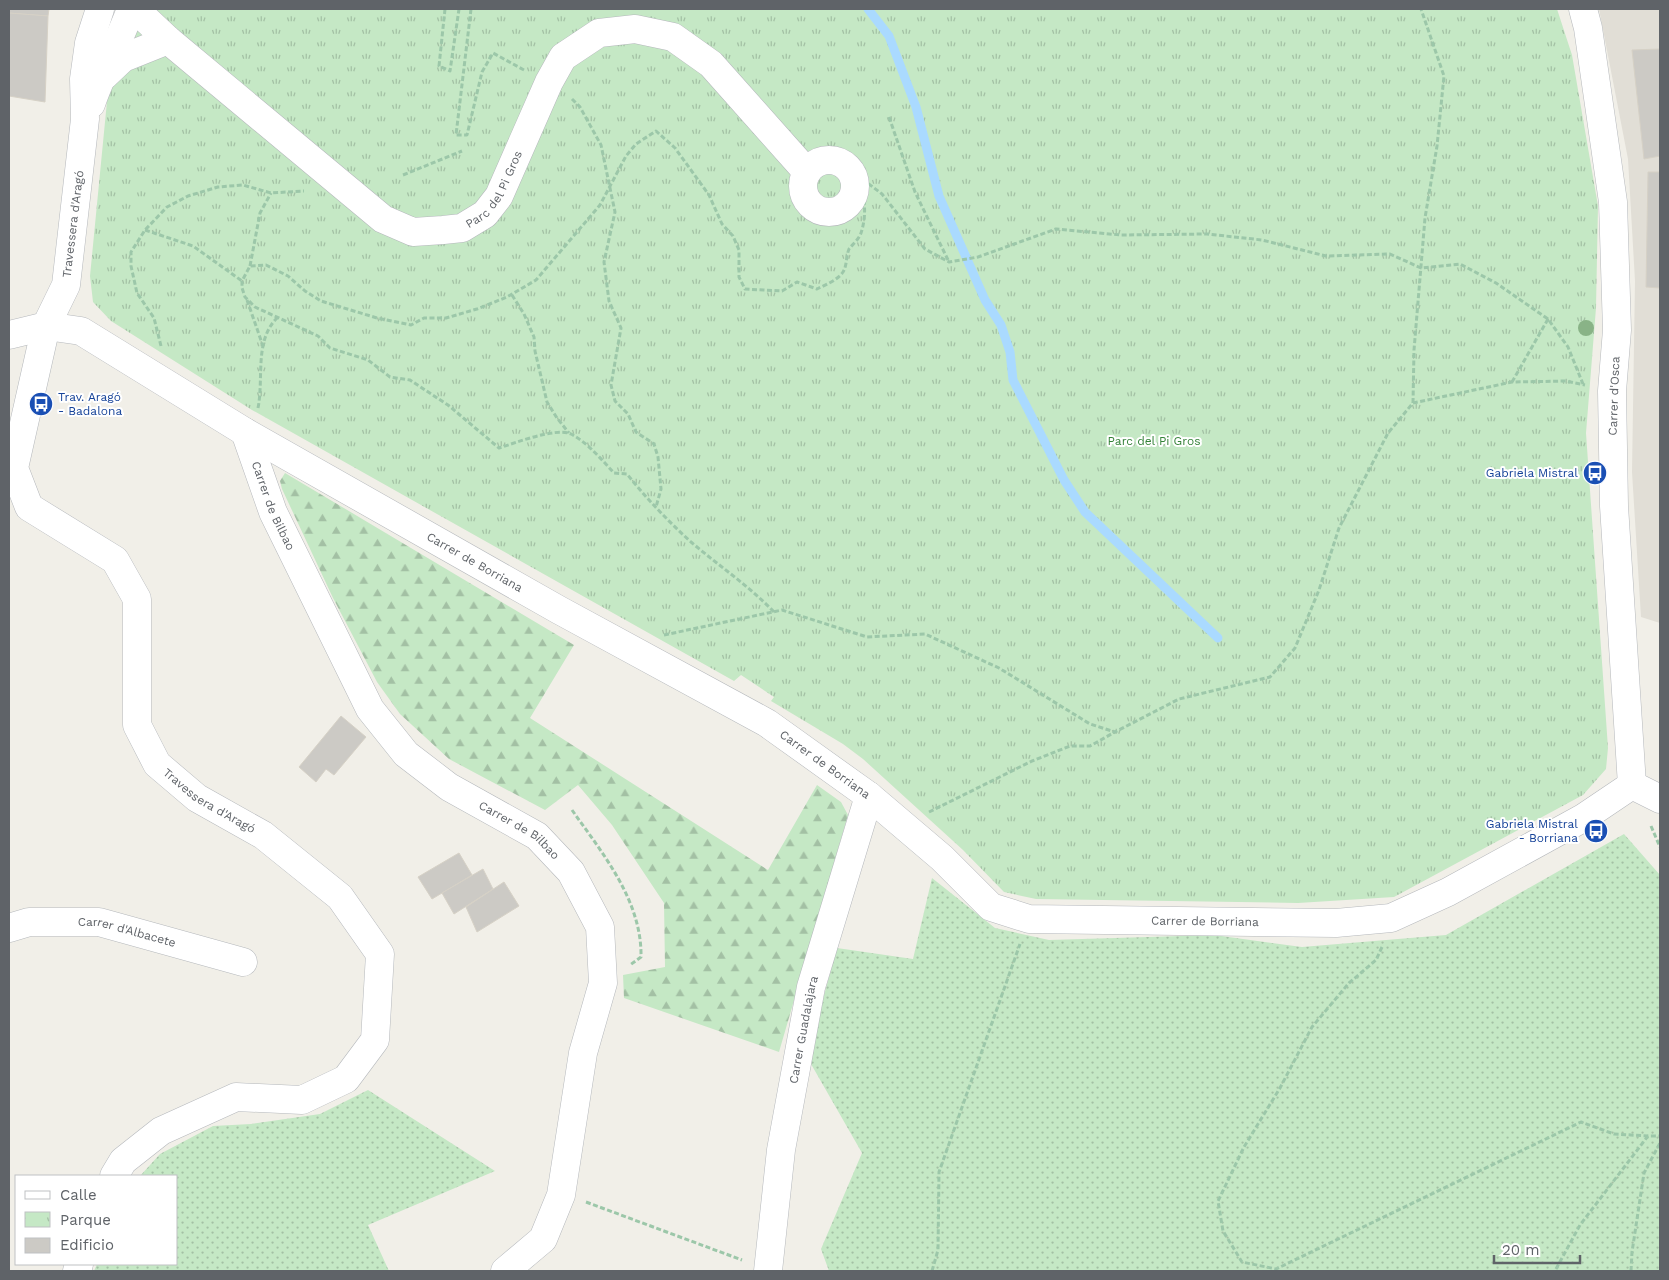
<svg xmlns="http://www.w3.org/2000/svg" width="1669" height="1280" font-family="'Work Sans',sans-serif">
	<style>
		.education { fill: #e1ded6 }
		.grass { fill: url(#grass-dots) }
		.forest { fill: url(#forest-firs) }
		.park { fill: url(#park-tufts) }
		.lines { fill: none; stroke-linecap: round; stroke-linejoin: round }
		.stream { stroke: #aadaff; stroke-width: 9 }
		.building { fill: #cccac5; stroke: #d6d1c6 }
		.minor-casing { stroke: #b5b8bc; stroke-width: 29 }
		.path { stroke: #9cc7a9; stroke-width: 3; stroke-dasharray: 5 2.5; stroke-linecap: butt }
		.minor { stroke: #fff; stroke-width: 28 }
		.tree { fill: #89b387 }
		.labels { text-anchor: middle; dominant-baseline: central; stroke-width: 4; stroke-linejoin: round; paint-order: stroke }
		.street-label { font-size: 12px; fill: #5f6368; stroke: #fff }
		.transit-label { font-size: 12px; fill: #164399; stroke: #fff; text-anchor: end }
		.park-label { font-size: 12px; fill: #348238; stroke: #fff }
	</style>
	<defs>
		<pattern id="grass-dots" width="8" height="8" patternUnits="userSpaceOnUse" patternTransform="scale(1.25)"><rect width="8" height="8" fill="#c5e8c5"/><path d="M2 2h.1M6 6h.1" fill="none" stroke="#a3c0a4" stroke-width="1.8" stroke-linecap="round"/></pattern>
		<pattern id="forest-firs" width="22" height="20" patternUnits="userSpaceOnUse" patternTransform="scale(1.25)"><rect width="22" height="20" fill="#c5e8c5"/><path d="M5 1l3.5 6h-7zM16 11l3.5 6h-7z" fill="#a3c0a4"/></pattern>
		<pattern id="park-tufts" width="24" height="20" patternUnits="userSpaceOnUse" patternTransform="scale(1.25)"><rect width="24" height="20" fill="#c5e8c5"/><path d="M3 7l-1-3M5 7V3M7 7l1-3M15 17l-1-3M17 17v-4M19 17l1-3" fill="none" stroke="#a3c0a4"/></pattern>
	</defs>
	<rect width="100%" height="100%" fill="#f1efe8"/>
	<polygon class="education" points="1599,9 1660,9 1660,623 1641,617 1632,472 1635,281 1628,159"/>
	<g class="grass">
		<polygon points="1624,834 1660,875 1660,1271 829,1271 821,1249 862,1153 807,1057 837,948 913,959 932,878 995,928 1049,940 1214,935 1302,947 1446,935"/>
		<polygon points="368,1090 495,1171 368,1225 389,1271 94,1271 97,1264 176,1264 176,1176 140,1176 160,1154 213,1126 251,1124 320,1114"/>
	</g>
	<polygon class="forest" points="285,473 574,645 530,718 768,870 817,785 841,802 848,815 779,1052 624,998 623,975 665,967 664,903 612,825 578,785 545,810 449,759 400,714 377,682 333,598 282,489 280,481"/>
	<polygon class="park" points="116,9 1557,9 1572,55 1598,206 1596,308 1586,433 1608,748 1606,769 1583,795 1394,897 1298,903 1036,899 1004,892 963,850 863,759 843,744 771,701 774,697 741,675 734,681 252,410 111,321 93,302 90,276"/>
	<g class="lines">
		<polyline class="stream" points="868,9 889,36 916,107 939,196 985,300 1001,325 1010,352 1013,380 1064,480 1085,512 1218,638"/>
	</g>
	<g class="building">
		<polygon points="9,9 49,9 48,16 9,13"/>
		<polygon points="9,13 48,16 45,102 9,96"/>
		<polygon points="1660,49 1660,156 1644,159 1632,50"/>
		<polygon points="1648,172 1660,172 1660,288 1646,287"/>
		<polygon points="341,716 366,737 334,775 326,769 316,782 299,767"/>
		<polygon points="459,853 472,875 432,899 418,877"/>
		<polygon points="483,869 493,889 454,914 442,893"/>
		<polygon points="504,882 519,906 477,932 466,907"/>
	</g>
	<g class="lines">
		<g class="minor-casing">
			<g id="minor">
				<path id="s1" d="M100,9L89,43L84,79L85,119L66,285L46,326L14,468L29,507L115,560L137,599V725L157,764L197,798L263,835L340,897L380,954L375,1040L346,1079L302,1100L236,1097L161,1131L123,1161L114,1176"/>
				<path id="s2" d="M135,9L168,40L383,219L413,232L443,230L462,228L485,214L499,196L549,82L563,57L599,33L635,29L673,37L711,64L807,172"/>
				<polyline points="1583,9 1588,28 1613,202 1617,330 1612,391 1614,506 1632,785"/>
				<polyline points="105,75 123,58 168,40"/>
				<path d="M91,104C102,71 119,42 131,9"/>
				<circle cx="829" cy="186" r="26"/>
				<path id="s3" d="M9,335L46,326L81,331L245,432L559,610L767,723L869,796L942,858L991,907L1029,919L1336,923L1391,918L1448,892L1583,818L1632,785"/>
				<path id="s4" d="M245,432L273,512L370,709L406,754L449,787L537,836L571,872L600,927L603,983L583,1053L561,1195L543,1239L505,1271"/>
				<polyline points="1632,785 1660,799"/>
				<path id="s5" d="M9,928L29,922H99L243,962"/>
				<polyline points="77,1271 79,1264"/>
				<path id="s6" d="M768,1271L781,1150L811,987L869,796"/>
			</g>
		</g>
		<g class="path">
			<polyline points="445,9 439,66 450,71 459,9"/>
			<polyline points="471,9 456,135 467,135 482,72 493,53 524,70"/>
			<polyline points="572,99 580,107 601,145 615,212 604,262 609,301 621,328 611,385 615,401 628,414 636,432 654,444 658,457 661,489 656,507"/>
			<polyline points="889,117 915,192 949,262"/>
			<polyline points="403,175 462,151"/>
			<polyline points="855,177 865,181 882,194 925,249 949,262 978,257 1056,229 1121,235 1207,234 1262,240 1326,256 1390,254 1421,268 1460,264 1496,283 1548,319 1568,347 1583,384"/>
			<polyline points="145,230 193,246 242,281"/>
			<polyline points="250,266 260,213 271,193"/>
			<polyline points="512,295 524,314 534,337 535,351 547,402 557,418 569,433"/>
			<polyline points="247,300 263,346"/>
			<polyline points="161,346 154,318 137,293 131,266 131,252 145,230 167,207 188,196 218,187 243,185 271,193 304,191"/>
			<polyline points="1512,382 1548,319"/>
			<polyline points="1413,403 1414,350 1425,218 1437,146 1444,76 1421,9"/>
			<path d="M258,408C264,378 254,341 277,318"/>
			<path d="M774,612C748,585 719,566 691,542C668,521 646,498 627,474L614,473C601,459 588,443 571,434C556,427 515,443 499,448L448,405L410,380L390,377L368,360L330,348L318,336L255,307L245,297L242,288V281L250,266L266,265L288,276L305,291L321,301L377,318L411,325L424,318H446L477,309L507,297L536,280L600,205L626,156L636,144L656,131L675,148L709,195L722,224L733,236L739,250V277L745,289L782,291L797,282L817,289C825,285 838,280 843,272C847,266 846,256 849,249C853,244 859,239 861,233C867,215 866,192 854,177"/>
			<polyline points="664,635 782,610 867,637 925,634 999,668 1090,724 1115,732 1179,699 1270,677 1295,648 1319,590 1339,528 1388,433 1413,403 1512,382 1566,381 1585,385"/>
			<path d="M572,810C603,854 642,901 641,957L630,965"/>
			<polyline points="929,812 1032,761 1070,746 1090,746 1115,732"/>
			<polyline points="1651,826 1660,847"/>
			<polyline points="1382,947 1376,960 1349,983 1312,1027 1280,1088 1244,1147 1218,1201 1223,1231 1242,1262 1276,1269 1581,1122 1614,1134 1648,1136"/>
			<polyline points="586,1202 742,1260"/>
			<polyline points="1556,1269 1580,1225 1648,1136 1660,1136"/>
			<polyline points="932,1271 938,1250 939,1172 1020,944"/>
			<polyline points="1631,1271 1632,1252 1644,1173 1660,1143"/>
		</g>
		<use href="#minor" class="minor"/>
	</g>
	<circle class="tree" cx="1586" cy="328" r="8"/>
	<defs>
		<g id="bus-disc" transform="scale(1.25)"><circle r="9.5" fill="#1a4fb4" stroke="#fff"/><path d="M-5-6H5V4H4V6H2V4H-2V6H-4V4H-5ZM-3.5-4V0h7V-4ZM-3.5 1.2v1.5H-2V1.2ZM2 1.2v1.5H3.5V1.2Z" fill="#fff"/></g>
	</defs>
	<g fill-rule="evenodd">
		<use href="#bus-disc" x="41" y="404"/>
		<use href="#bus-disc" x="1595" y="473"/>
		<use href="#bus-disc" x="1596" y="831"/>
	</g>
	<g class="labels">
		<g class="street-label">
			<text stroke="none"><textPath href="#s2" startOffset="459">Parc del Pi Gros</textPath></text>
			<text transform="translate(73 224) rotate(-83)">Travessera d'Aragó</text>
			<text transform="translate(1614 396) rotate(-88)">Carrer d'Osca</text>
			<text stroke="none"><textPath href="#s4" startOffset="79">Carrer de Bilbao</textPath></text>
			<text stroke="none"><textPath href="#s3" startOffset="530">Carrer de Borriana</textPath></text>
			<text stroke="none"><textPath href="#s3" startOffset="935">Carrer de Borriana</textPath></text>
			<text stroke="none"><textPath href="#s1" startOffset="892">Travessera d'Aragó</textPath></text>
			<text stroke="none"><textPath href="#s4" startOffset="499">Carrer de Bilbao</textPath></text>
			<text stroke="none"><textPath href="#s3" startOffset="1370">Carrer de Borriana</textPath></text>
			<text stroke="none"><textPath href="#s5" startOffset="120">Carrer d'Albacete</textPath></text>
			<text stroke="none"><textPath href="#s6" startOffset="244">Carrer Guadalajara</textPath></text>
		</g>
		<g class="transit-label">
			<text x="58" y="397" text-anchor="start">Trav. Aragó<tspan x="58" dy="14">- Badalona</tspan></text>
			<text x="1578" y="473">Gabriela Mistral</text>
			<text x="1578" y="824">Gabriela Mistral<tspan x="1578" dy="14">- Borriana</tspan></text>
		</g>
		<g class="park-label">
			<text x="1154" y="441">Parc del Pi Gros</text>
		</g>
	</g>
	<rect width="1669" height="1280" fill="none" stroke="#5f6368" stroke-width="20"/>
	<rect x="15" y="1175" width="162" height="90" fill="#ffffff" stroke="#bfc1c3"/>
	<rect x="25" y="1191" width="25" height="8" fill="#ffffff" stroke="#bfc1c3"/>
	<text x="60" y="1200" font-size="15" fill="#5f6368">Calle</text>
	<rect x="25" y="1212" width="25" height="15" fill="url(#park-tufts)" stroke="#bfc1c3"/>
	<text x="60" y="1225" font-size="15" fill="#5f6368">Parque</text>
	<rect x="25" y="1238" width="25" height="15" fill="#cccac5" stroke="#bfc1c3"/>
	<text x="60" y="1250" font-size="15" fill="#5f6368">Edificio</text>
	<path d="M1494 1255v8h86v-8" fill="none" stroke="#5f6368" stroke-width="2.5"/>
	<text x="1502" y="1255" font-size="15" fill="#5f6368" stroke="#ffffff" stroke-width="4" paint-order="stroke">20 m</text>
</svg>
